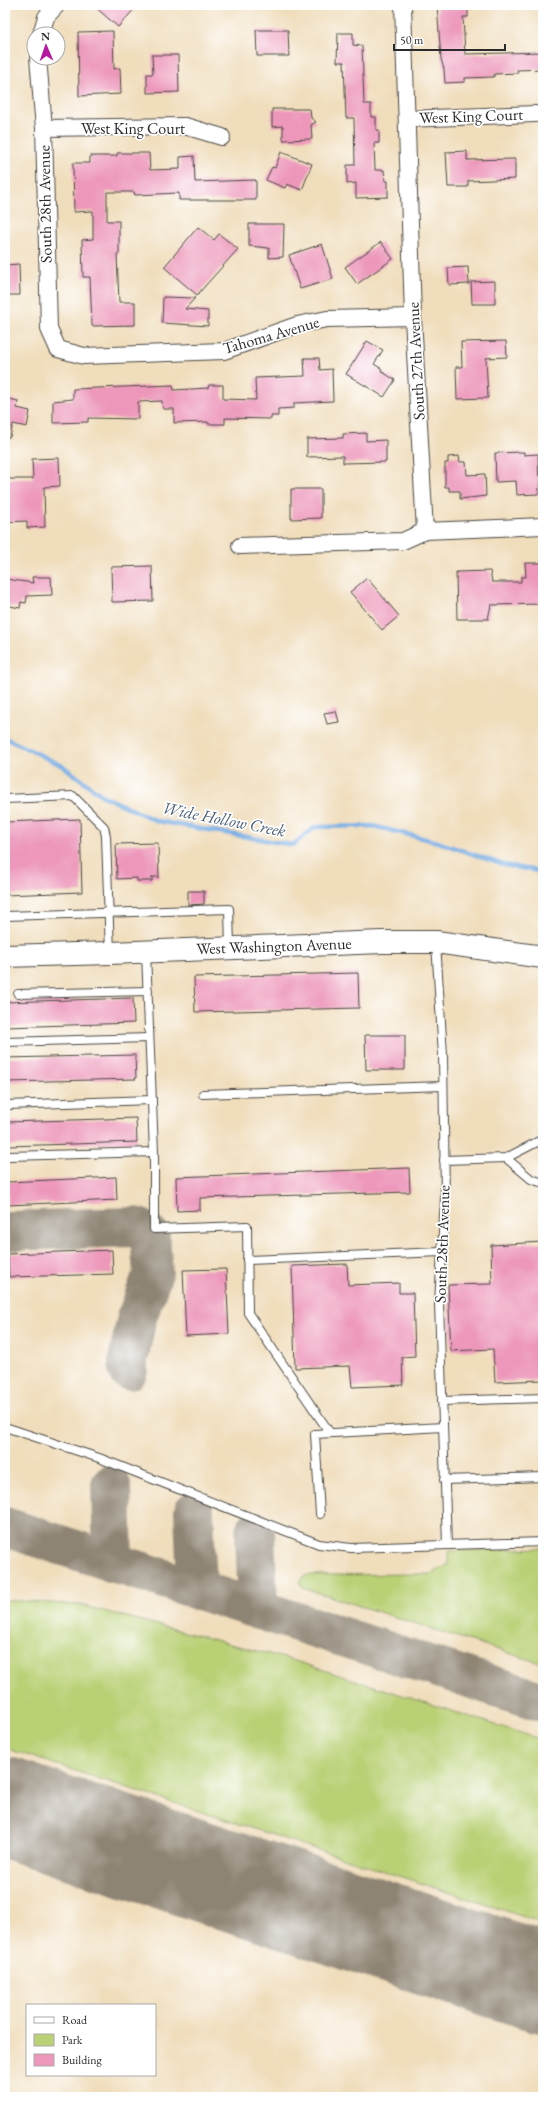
<svg xmlns="http://www.w3.org/2000/svg" width="548" height="2102" font-family="'EB Garamond',serif">
	<style>
		.green { fill: #b9d075; stroke: #727e50 }
		.lines { fill: none; stroke-linecap: round; stroke-linejoin: round }
		.stream { stroke: #74abe2; stroke-width: 4.5 }
		.taxiway { stroke: #8e8473; stroke-width: 40 }
		.runway { stroke: #8e8473; stroke-width: 100 }
		.building { fill: #ed98bb }
		.service-casing { stroke: #494641; stroke-width: 10 }
		.minor-casing { stroke: #494641; stroke-width: 18 }
		.primary-casing { stroke: #494641; stroke-width: 24 }
		.service { stroke: #fff; stroke-width: 8 }
		.minor { stroke: #fff; stroke-width: 16 }
		.primary { stroke: #fff; stroke-width: 22 }
		.labels { text-anchor: middle; dominant-baseline: central; stroke-width: 3.5; stroke-linejoin: round; paint-order: stroke }
		.street-label { font-size: 16px; fill: #2b2b2b; stroke: #fff }
		.water-label { font-size: 17px; font-style: italic; fill: #485e74; stroke: #fff }
	</style>
	<rect width="100%" height="100%" fill="#fff"/>
	<filter id="ink" filterUnits="userSpaceOnUse"><feTurbulence type="fractalNoise" baseFrequency=".025" numOctaves="2"/><feDisplacementMap in="SourceGraphic" scale="8" xChannelSelector="R" yChannelSelector="G"/><feConvolveMatrix kernelMatrix="1 2 1 2 8 2 1 2 1" color-interpolation-filters="sRGB"/></filter>
	<filter id="wash" filterUnits="userSpaceOnUse"><feTurbulence type="fractalNoise" baseFrequency=".012" numOctaves="4" result="noise"/><feDisplacementMap in="SourceGraphic" scale="16" xChannelSelector="R" yChannelSelector="G"/><feGaussianBlur stdDeviation="0.9" result="paint"/><feColorMatrix in="noise" values="0 0 0 0 0 0 0 0 0 0 0 0 0 0 0 0 0 1.4 0 .05"/><feComposite in="paint" operator="in"/></filter>
	<g filter="url(#wash)">
		<rect width="100%" height="100%" fill="#f0ddbb"/>
		<g class="green">
			<polygon points="543,1548 543,1664 303,1588 299,1581 307,1575 430,1574 448,1565 448,1551"/>
			<polygon points="5,1600 81,1605 292,1660 543,1740 543,1923 5,1748"/>
		</g>
		<g class="lines">
			<polyline class="stream" points="5,738 63,766 103,796 157,821 293,845 315,827 373,826 438,842 504,865 543,872"/>
			<g class="taxiway">
				<polyline points="7,1231 134,1227 141,1229 150,1236 153,1273 137,1317 128,1360 128,1370"/>
				<polyline points="111,1485 113,1563"/>
				<polyline points="194,1511 197,1590"/>
				<polyline points="5,1527 543,1702"/>
				<polyline points="255,1531 258,1610"/>
			</g>
			<polyline class="runway" points="5,1807 543,1983"/>
		</g>
		<g id="blocks">
			<g class="building">
				<polygon points="93,5 138,5 118,27"/>
				<polygon points="437,5 468,5 468,17 463,17 465,54 543,52 543,69 517,70 518,73 494,74 494,77 465,78 465,82 445,83 444,69 441,59"/>
				<polygon points="256,30 288,30 289,56 257,56"/>
				<polygon points="113,31 114,69 120,68 121,94 79,96 78,32"/>
				<polygon points="338,33 353,33 353,45 362,46 364,104 371,104 371,117 376,117 376,130 379,130 379,143 374,143 375,170 384,170 385,181 388,181 388,197 356,198 356,183 347,184 347,165 355,165 354,118 346,118 344,62 337,62"/>
				<polygon points="152,55 178,55 179,92 147,93 147,74 153,74"/>
				<polygon points="272,109 310,109 311,118 316,122 311,125 312,139 283,140 283,126 272,127"/>
				<polygon points="467,151 467,160 515,159 515,179 468,181 468,187 448,187 446,152"/>
				<polygon points="281,152 312,164 302,190 287,184 285,188 266,180 272,167 275,168"/>
				<polygon points="117,153 149,153 150,170 180,169 180,157 194,156 195,182 256,180 256,200 179,200 179,193 135,195 134,192 107,192 107,221 119,221 119,254 117,254 119,302 135,302 135,325 92,326 90,277 83,277 82,240 93,239 93,211 74,212 73,163 90,163 90,156 117,156"/>
				<polygon points="249,224 284,224 283,257 269,258 269,248 249,246"/>
				<polygon points="198,227 214,240 219,234 238,249 197,295 164,267"/>
				<polygon points="381,242 393,259 357,284 345,267"/>
				<polygon points="322,244 333,279 300,289 289,255"/>
				<polygon points="19,264 20,295 5,295 5,265"/>
				<polygon points="468,267 469,284 449,285 448,268"/>
				<polygon points="495,281 495,304 472,304 471,282"/>
				<polygon points="163,297 195,298 185,309 208,311 208,326 162,323"/>
				<polygon points="367,341 383,350 374,364 382,369 381,371 395,380 384,397 346,374"/>
				<polygon points="506,341 507,357 486,358 488,398 457,399 456,367 462,367 461,342"/>
				<polygon points="304,358 319,358 320,370 332,369 333,401 294,403 294,408 278,409 278,416 271,416 271,419 225,418 225,424 208,424 208,422 174,423 174,409 163,409 162,401 138,402 138,419 88,418 88,422 53,423 53,401 73,399 73,389 173,385 174,390 208,388 209,385 223,385 223,399 256,400 255,378 305,376"/>
				<polygon points="5,398 18,401 17,408 30,411 27,427 13,424 10,437 5,437"/>
				<polygon points="366,433 366,441 386,440 386,462 343,463 343,456 307,457 307,439 343,438 343,434"/>
				<polygon points="524,452 524,455 538,454 539,494 517,495 516,481 496,482 495,453"/>
				<polygon points="459,456 460,462 466,462 467,475 485,474 486,496 460,499 460,491 449,491 449,487 445,487 445,463 448,463 448,457"/>
				<polygon points="59,458 60,486 44,487 45,527 27,528 27,521 5,522 5,479 33,479 32,459"/>
				<polygon points="291,489 321,489 321,518 291,519"/>
				<polygon points="525,563 543,563 543,604 491,605 488,619 457,619 456,572 490,571 492,582 521,582 521,577 526,577"/>
				<polygon points="152,566 153,601 112,602 111,567"/>
				<polygon points="32,577 51,577 52,595 27,596 26,603 21,602 20,608 5,605 5,579 33,583"/>
				<polygon points="367,578 399,616 382,630 350,592"/>
				<polygon points="336,711 339,722 327,724 324,713"/>
				<polygon points="80,819 82,892 5,895 5,822"/>
				<polygon points="158,843 159,877 152,877 152,881 137,881 137,878 117,879 116,844"/>
				<polygon points="188,891 204,891 204,904 188,905"/>
				<polygon points="358,973 359,1008 195,1012 194,977"/>
				<polygon points="133,998 134,1023 5,1027 5,1002"/>
				<polygon points="365,1035 405,1035 405,1070 366,1070"/>
				<polygon points="135,1055 136,1079 5,1082 5,1058"/>
				<polygon points="136,1118 137,1142 8,1146 7,1122"/>
				<polygon points="409,1168 410,1192 200,1198 200,1210 177,1211 176,1177"/>
				<polygon points="116,1177 117,1200 8,1205 7,1182"/>
				<polygon points="543,1242 543,1380 495,1382 493,1349 451,1351 448,1285 492,1284 491,1245"/>
				<polygon points="112,1250 113,1274 9,1277 8,1254"/>
				<polygon points="347,1264 348,1285 399,1283 399,1293 413,1293 415,1356 402,1357 403,1385 352,1387 350,1366 295,1368 292,1266"/>
				<polygon points="226,1269 229,1334 186,1336 183,1270"/>
			</g>
		</g>
	</g>
	<g filter="url(#ink)">
		<use href="#blocks" fill-opacity="0" stroke="#494641" stroke-width="1"/>
		<g class="lines">
			<g class="service-casing">
				<g id="service">
					<polyline points="5,799 73,796 104,827 106,836 110,953"/>
					<polyline points="5,916 229,909 230,948"/>
					<polyline points="436,943 443,1055 445,1197 439,1303 447,1545"/>
					<polyline points="18,994 148,991"/>
					<polyline points="5,1042 149,1038"/>
					<polyline points="203,1094 443,1086"/>
					<polyline points="7,1105 152,1100"/>
					<polyline points="154,1152 154,1229 247,1226 248,1313 330,1433"/>
					<polyline points="9,1156 154,1152 146,953"/>
					<polyline points="506,1158 531,1179 543,1183"/>
					<polyline points="444,1160 506,1158 543,1139"/>
					<polyline points="247,1260 441,1252"/>
					<polyline points="442,1401 543,1398"/>
					<polyline points="5,1427 99,1458 319,1544 351,1548 543,1542"/>
					<polyline points="444,1480 543,1477"/>
					<polyline points="320,1514 315,1434 443,1427"/>
				</g>
			</g>
			<g class="minor-casing">
				<g id="minor">
					<polyline points="41,34 46,17 57,5"/>
					<polyline points="38,58 44,128 49,329 58,349 84,356 224,351 297,325 327,319 413,317"/>
					<polyline points="407,119 535,114"/>
					<polyline points="44,128 185,126 222,137"/>
					<polyline points="425,531 543,526"/>
					<polyline points="240,546 403,541 425,531 413,317 403,5"/>
				</g>
			</g>
			<g class="primary-casing">
				<polyline id="primary" points="5,956 110,953 382,942 436,942 543,957"/>
			</g>
			<use href="#service" class="service"/>
			<use href="#minor" class="minor"/>
			<use href="#primary" class="primary"/>
		</g>
	</g>
	<g class="labels">
		<g class="street-label">
			<text transform="translate(471 116) rotate(-2)">West King Court</text>
			<text x="133" y="128">West King Court</text>
			<text transform="translate(45 204) rotate(-91)">South 28th Avenue</text>
			<text transform="translate(271 335) rotate(-16)">Tahoma Avenue</text>
			<text transform="translate(416 361) rotate(-93)">South 27th Avenue</text>
			<text transform="translate(274 946) rotate(-2)">West Washington Avenue</text>
			<text transform="translate(442 1244) rotate(-88)">South 28th Avenue</text>
		</g>
		<g class="water-label">
			<text transform="translate(224 819) rotate(11)">Wide Hollow Creek</text>
		</g>
	</g>
	<rect width="548" height="2102" fill="none" stroke="#fff" stroke-width="20"/>
	<rect x="26" y="2004" width="130" height="72" fill="#ffffff" stroke="#aaaaaa"/>
	<rect x="34" y="2017" width="20" height="6" fill="#ffffff" stroke="#aaaaaa"/>
	<text x="62" y="2024" font-size="12" fill="#2b2b2b">Road</text>
	<rect x="34" y="2034" width="20" height="12" fill="#b9d075" stroke="#aaaaaa"/>
	<text x="62" y="2044" font-size="12" fill="#2b2b2b">Park</text>
	<rect x="34" y="2054" width="20" height="12" fill="#ed98bb" stroke="#aaaaaa"/>
	<text x="62" y="2064" font-size="12" fill="#2b2b2b">Building</text>
	<g transform="translate(46 46) rotate(358)"><circle r="19" fill="#ffffff" stroke="#aaaaaa"/>
	<path d="M0-3L7 15L0 10L-7 15Z" fill="#b5179e"/>
	<text y="-6" font-size="11" font-weight="bold" text-anchor="middle" fill="#2b2b2b">N</text>
	</g>
	<path d="M394 44v6h111v-6" fill="none" stroke="#2b2b2b" stroke-width="2"/>
	<text x="400" y="44" font-size="12" fill="#2b2b2b" stroke="#ffffff" stroke-width="3" paint-order="stroke">50 m</text>
</svg>
